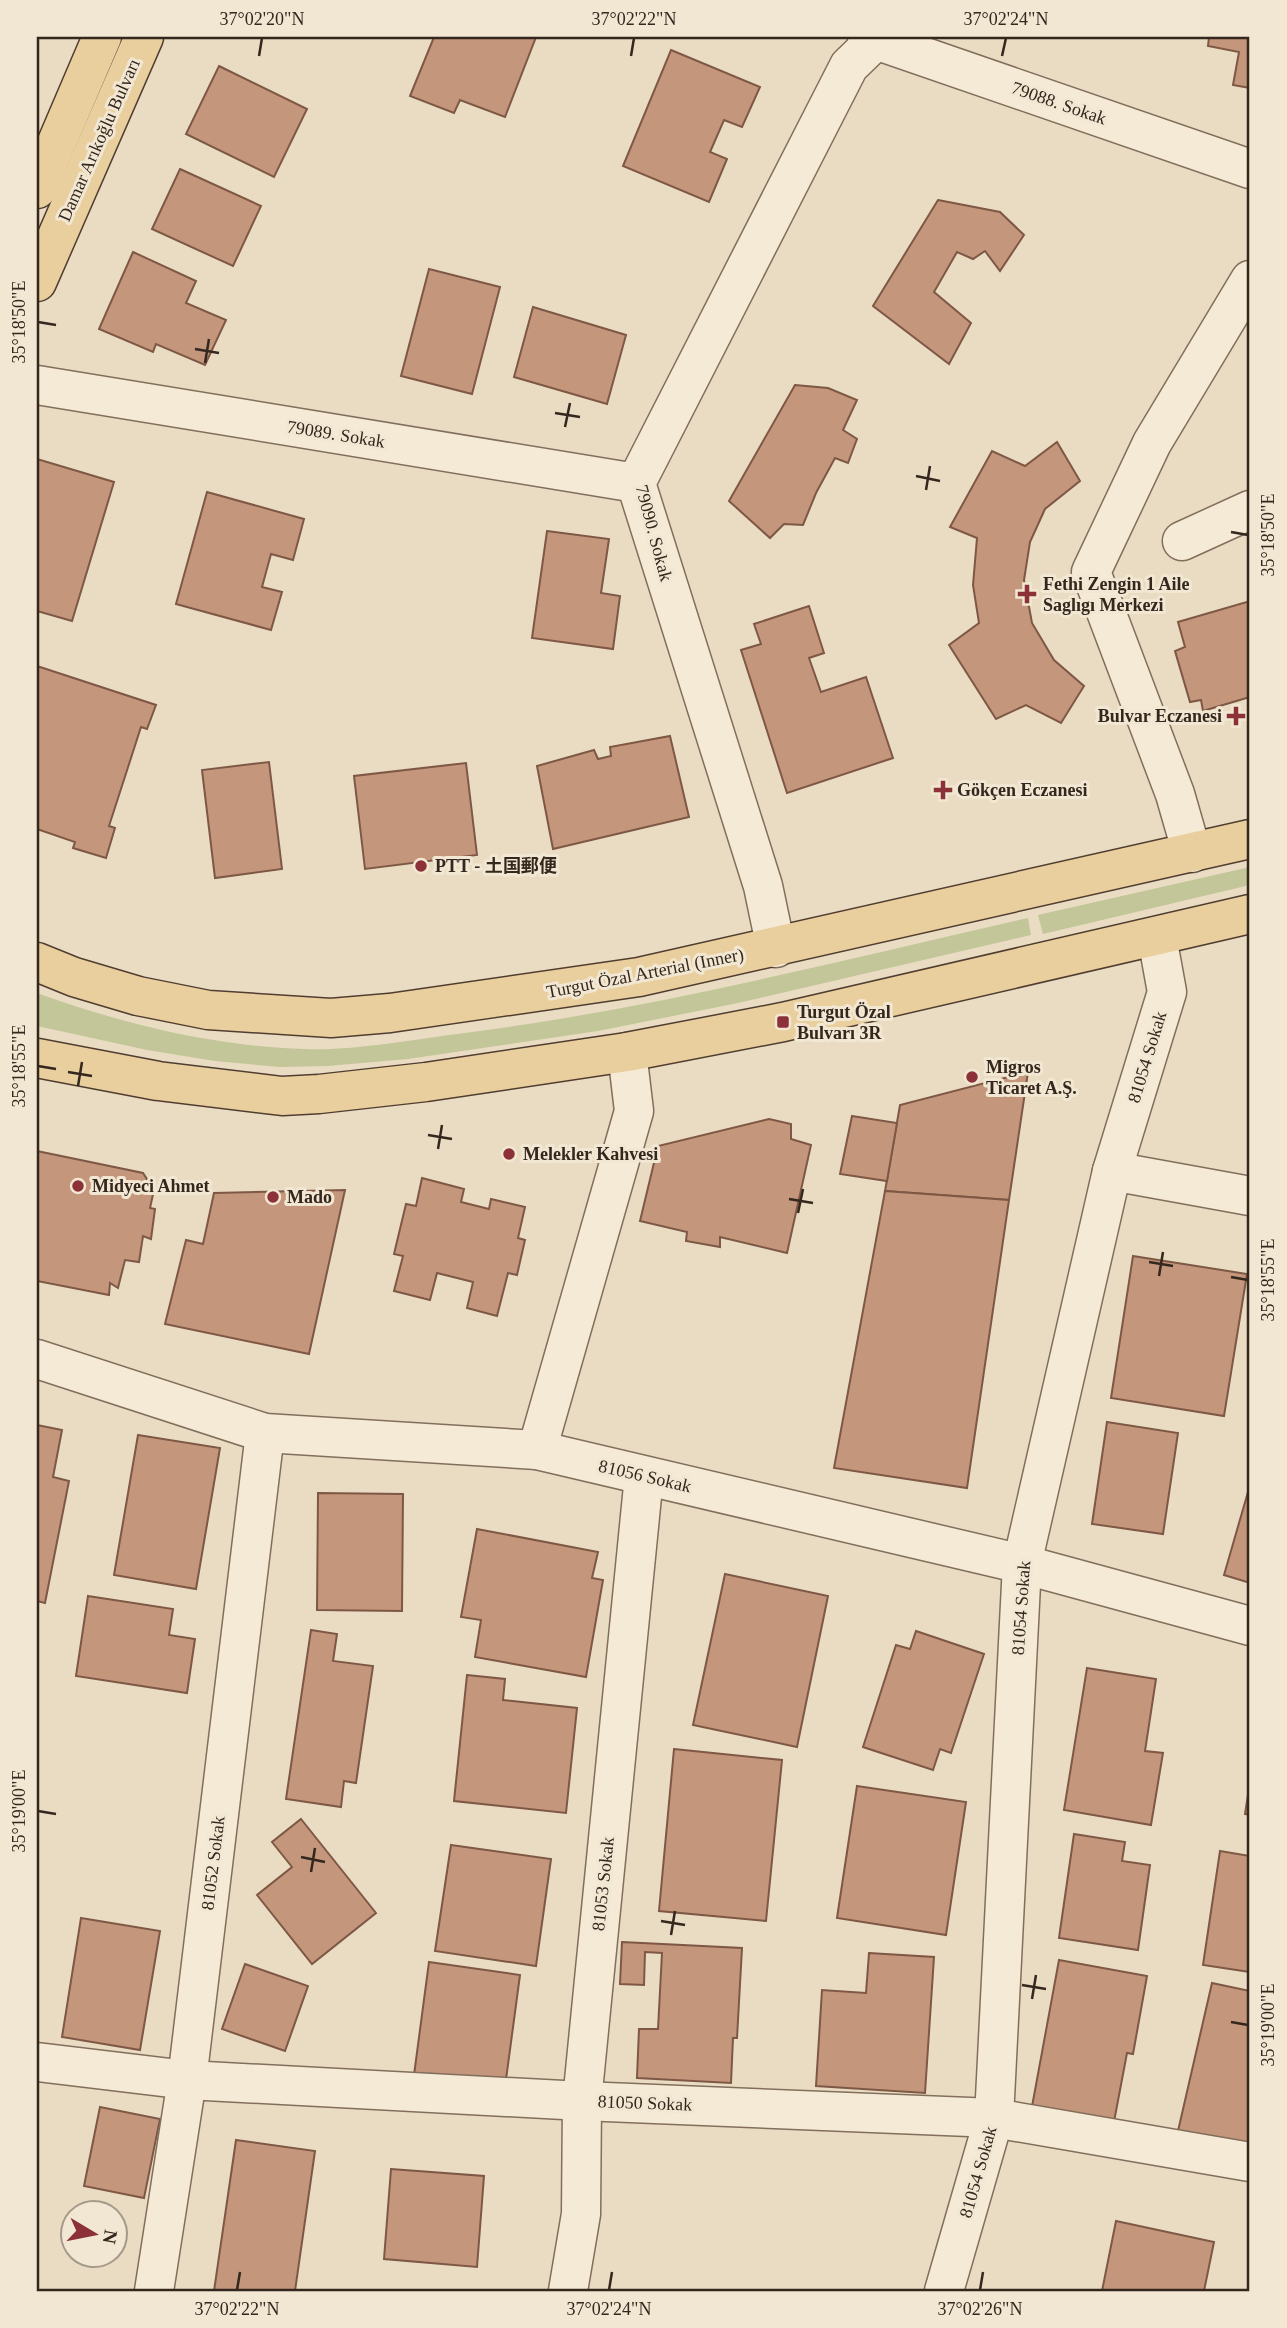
<svg xmlns="http://www.w3.org/2000/svg" width="1287" height="2328" font-family="'Times New Roman','Noto Sans SC',serif">
	<style>
		.green { fill: #c3c698 }
		.building { fill: #c4967c; stroke: #7e5844; stroke-width: 2 }
		.lines { fill: none; stroke-linecap: round; stroke-linejoin: round }
		.minor-casing { stroke: #826e5c; stroke-width: 41 }
		.major-casing { stroke: #503d30; stroke-width: 41 }
		.minor { stroke: #f5ead5; stroke-width: 38 }
		.major { stroke: #e9ce9e; stroke-width: 38 }
		.ticks { fill: none; stroke: #33271e; stroke-width: 2.5 }
		.poi-dot { fill: #8b3137; stroke: #f2e7d2; stroke-width: 2.5 }
		.labels { text-anchor: middle; dominant-baseline: central; stroke-width: 6; stroke-linejoin: round; paint-order: stroke }
		.street-label { font-size: 18px; fill: #33271e; stroke: #f2e7d2 }
		.poi-label { font-size: 18px; font-weight: bold; fill: #33271e; stroke: #f2e7d2; text-anchor: start }
		.neatline { fill: none; stroke: #33271e; stroke-width: 2.5 }
		.ticks-label { font-size: 18px; text-anchor: middle; fill: #33271e }
	</style>
	<rect width="100%" height="100%" fill="#e9dcc3"/>
	<g class="green">
		<polygon points="1250,867 1250,885 1043,934 1038,915"/>
		<path d="M1028,918L1031,935L738,1003L598,1031L408,1059L328,1066L279,1067L215,1061L147,1050L37,1026V993C123,1024 212,1046 305,1049C352,1051 410,1040 457,1034C650,1010 838,961 1028,918Z"/>
	</g>
	<g class="building">
		<polygon points="434,37 536,37 505,117 460,100 454,113 410,96"/>
		<polygon points="1209,37 1250,37 1250,88 1233,85 1239,52 1208,46"/>
		<polygon points="671,50 760,87 742,127 724,120 710,152 727,159 709,202 623,166"/>
		<polygon points="219,66 307,109 274,177 186,134"/>
		<polygon points="180,169 261,206 233,266 152,229"/>
		<polygon points="938,200 1000,212 1024,235 1000,271 985,251 973,259 957,252 934,292 971,323 949,364 873,306"/>
		<polygon points="133,252 196,281 186,303 226,320 205,365 156,344 153,352 99,329"/>
		<polygon points="429,269 500,287 472,394 401,376"/>
		<polygon points="533,307 626,335 607,404 514,377"/>
		<polygon points="795,385 828,388 857,400 843,430 857,439 848,463 835,458 816,493 803,525 784,524 770,538 729,501"/>
		<polygon points="1057,442 1080,481 1045,509 1030,542 1024,580 1032,623 1054,660 1084,686 1061,723 1026,705 996,719 949,645 979,623 973,585 977,538 950,527 992,451 1025,466"/>
		<polygon points="37,459 114,482 72,621 37,611"/>
		<polygon points="207,492 304,519 293,560 271,554 262,587 282,592 271,630 176,604"/>
		<polygon points="547,531 609,539 601,593 620,596 613,649 532,638"/>
		<polygon points="1250,601 1250,697 1203,711 1201,700 1190,702 1175,651 1185,647 1178,622"/>
		<polygon points="809,606 824,653 809,658 821,692 866,677 893,758 787,793 741,650 761,644 754,624"/>
		<polygon points="37,666 156,705 147,729 141,727 109,826 115,828 106,858 73,848 75,842 37,829"/>
		<polygon points="670,736 689,817 553,849 537,766 594,750 598,759 611,756 610,747"/>
		<polygon points="269,762 282,869 215,878 202,770"/>
		<polygon points="466,763 477,855 365,869 354,776"/>
		<polygon points="1028,1072 1009,1200 885,1191 900,1105"/>
		<polygon points="852,1116 897,1123 887,1181 840,1174"/>
		<polygon points="769,1119 791,1124 791,1139 811,1145 787,1253 720,1237 720,1247 686,1241 687,1232 640,1221 658,1146"/>
		<polygon points="37,1151 143,1173 154,1190 150,1208 155,1209 151,1239 143,1236 139,1262 125,1260 118,1288 110,1283 109,1295 37,1281"/>
		<polygon points="422,1178 464,1189 461,1202 489,1209 491,1199 525,1207 518,1238 525,1240 517,1275 508,1273 497,1316 467,1308 473,1282 437,1273 430,1300 394,1291 403,1256 394,1254 406,1204 416,1206"/>
		<polygon points="345,1190 309,1354 165,1324 186,1240 203,1244 214,1193"/>
		<polygon points="885,1191 1009,1200 967,1488 834,1468"/>
		<polygon points="1133,1256 1247,1274 1224,1416 1111,1398"/>
		<polygon points="1107,1422 1178,1433 1163,1534 1092,1524"/>
		<polygon points="37,1425 62,1430 53,1477 69,1481 45,1603 37,1601"/>
		<polygon points="138,1435 220,1448 196,1589 114,1575"/>
		<polygon points="1250,1485 1250,1583 1224,1575"/>
		<polygon points="318,1493 403,1494 402,1611 317,1610"/>
		<polygon points="477,1529 598,1552 592,1578 603,1580 586,1677 475,1657 481,1620 461,1617"/>
		<polygon points="725,1574 828,1596 797,1747 693,1725"/>
		<polygon points="88,1596 173,1609 169,1635 195,1639 187,1693 76,1676"/>
		<polygon points="311,1630 337,1634 333,1661 373,1666 356,1783 344,1781 341,1807 286,1799"/>
		<polygon points="916,1631 984,1654 951,1753 940,1749 933,1770 863,1747 896,1645 910,1649"/>
		<polygon points="1087,1668 1156,1679 1145,1751 1163,1753 1151,1825 1064,1810"/>
		<polygon points="467,1675 505,1679 503,1700 577,1708 566,1813 454,1801"/>
		<polygon points="674,1749 782,1760 766,1921 659,1911"/>
		<polygon points="1250,1782 1250,1815 1245,1814"/>
		<polygon points="857,1786 966,1802 946,1935 837,1918"/>
		<polygon points="301,1819 376,1913 312,1964 257,1895 292,1867 272,1842"/>
		<polygon points="1074,1834 1125,1842 1122,1861 1150,1865 1138,1950 1059,1938"/>
		<polygon points="451,1845 551,1859 536,1966 435,1951"/>
		<polygon points="1220,1851 1250,1856 1250,1972 1203,1965"/>
		<polygon points="81,1918 160,1931 140,2050 62,2037"/>
		<polygon points="622,1942 742,1948 737,2038 733,2038 731,2083 637,2078 639,2029 658,2029 662,1953 645,1952 644,1985 620,1984"/>
		<polygon points="869,1953 934,1957 925,2093 816,2086 822,1990 866,1993"/>
		<polygon points="1059,1960 1147,1976 1133,2054 1127,2053 1113,2127 1031,2112"/>
		<polygon points="429,1962 520,1975 505,2087 414,2075"/>
		<polygon points="245,1964 308,1986 285,2051 222,2029"/>
		<polygon points="1212,1983 1250,1991 1250,2148 1178,2131"/>
		<polygon points="100,2107 160,2119 144,2198 84,2186"/>
		<polygon points="236,2140 315,2151 295,2291 214,2291"/>
		<polygon points="391,2169 484,2176 477,2267 384,2259"/>
		<polygon points="1116,2221 1214,2242 1204,2291 1102,2291"/>
	</g>
	<g class="lines">
		<g class="minor-casing">
			<g id="minor">
				<polyline points="867,37 1250,169"/>
				<polyline points="37,385 636,483"/>
				<polyline points="1182,541 1250,510"/>
				<polyline points="1192,853 1175,794 1091,572 1152,443 1250,280"/>
				<polyline points="776,948 763,886 636,483 849,66 879,37"/>
				<polyline points="1112,1171 1250,1196"/>
				<polyline points="37,1359 265,1433 537,1450 1022,1564 1250,1626"/>
				<polyline points="537,1450 634,1111 627,1052"/>
				<polyline points="37,2062 187,2080 582,2101 994,2118 1250,2162"/>
				<polyline points="154,2291 187,2080 265,1433"/>
				<polyline points="568,2291 581,2214 582,2101 644,1476"/>
				<polyline points="944,2291 994,2118 1022,1564 1112,1171 1167,992 1157,937"/>
			</g>
		</g>
		<g class="major-casing">
			<g id="major">
				<polyline points="37,189 102,37"/>
				<polyline points="37,282 144,37"/>
				<polyline points="37,962 74,977 138,996 208,1010 331,1018 390,1013 639,977 1250,839"/>
				<polyline points="37,1058 158,1081 282,1096 319,1094 426,1082 627,1052 783,1022 1250,914"/>
			</g>
		</g>
		<use href="#minor" class="minor"/>
		<use href="#major" class="major"/>
	</g>
	<path class="ticks" d="M259,56L262,38M631,56L634,38M1002,56L1006,38M38,322L56,325M195,349L219,353M205,363L209,339M555,413L580,417M565,427L570,403M916,476L940,481M926,490L930,466M1231,532L1248,535M38,1066L56,1069M68,1072L92,1076M78,1086L82,1062M428,1135L452,1139M438,1149L442,1125M789,1199L813,1203M798,1213L803,1189M1149,1262L1173,1266M1159,1276L1163,1252M1231,1277L1248,1280M38,1811L56,1814M301,1857L325,1862M311,1872L315,1848M661,1921L685,1925M671,1935L675,1911M1022,1985L1046,1989M1032,1999L1036,1975M1231,2022L1248,2025M237,2290L240,2272M609,2290L612,2272M980,2290L983,2272"/>
	<g class="poi-dot">
		<path d="M1023.5 583.5h7v7h7v7h-7v7h-7v-7h-7v-7h7z"/>
		<path d="M1232.5 705.5h7v7h7v7h-7v7h-7v-7h-7v-7h7z"/>
		<path d="M939.5 779.5h7v7h7v7h-7v7h-7v-7h-7v-7h7z"/>
		<circle cx="421" cy="866" r="7"/>
		<rect x="776" y="1015" width="14" height="14" rx="3.5"/>
		<circle cx="972" cy="1077" r="7"/>
		<circle cx="509" cy="1154" r="7"/>
		<circle cx="78" cy="1186" r="7"/>
		<circle cx="273" cy="1197" r="7"/>
	</g>
	<g class="labels">
		<g class="street-label">
			<text transform="translate(1059 103) rotate(19)">79088. Sokak</text>
			<text transform="translate(99 140) rotate(-66)">Damar Arıkoğlu Bulvarı</text>
			<text transform="translate(336 434) rotate(9)">79089. Sokak</text>
			<text transform="translate(654 533) rotate(75)">79090. Sokak</text>
			<text transform="translate(645 973) rotate(-11)">Turgut Özal Arterial (Inner)</text>
			<text transform="translate(1147 1057) rotate(-73)">81054 Sokak</text>
			<text transform="translate(645 1476) rotate(13)">81056 Sokak</text>
			<text transform="translate(1021 1608) rotate(-86)">81054 Sokak</text>
			<text transform="translate(213 1863) rotate(-83)">81052 Sokak</text>
			<text transform="translate(603 1884) rotate(-84)">81053 Sokak</text>
			<text transform="translate(645 2103) rotate(2)">81050 Sokak</text>
			<text transform="translate(978 2172) rotate(-74)">81054 Sokak</text>
		</g>
		<g class="poi-label">
			<text x="1043" y="584">Fethi Zengin 1 Aile<tspan x="1043" dy="21">Saglıgı Merkezi</tspan></text>
			<text x="1222" y="716" text-anchor="end">Bulvar Eczanesi</text>
			<text x="957" y="790">Gökçen Eczanesi</text>
			<text x="435" y="866">PTT - 土国郵便</text>
			<text x="797" y="1012">Turgut Özal<tspan x="797" dy="21">Bulvarı 3R</tspan></text>
			<text x="986" y="1067">Migros<tspan x="986" dy="21">Ticaret A.Ş.</tspan></text>
			<text x="523" y="1154">Melekler Kahvesi</text>
			<text x="92" y="1186">Midyeci Ahmet</text>
			<text x="287" y="1197">Mado</text>
		</g>
	</g>
	<rect width="1287" height="2328" fill="none" stroke="#f2e7d2" stroke-width="77"/>
	<g transform="translate(94 2234) rotate(100)"><circle r="33" fill="#f2e7d2" stroke="#a69a8a" stroke-width="2"/>
	<path d="M0-5L12 26L0 18L-12 26Z" fill="#8b3137"/>
	<text y="-10" font-size="19" font-weight="bold" text-anchor="middle" fill="#33271e">N</text>
	</g>
	<rect x="38" y="38" width="1210" height="2252" class="neatline"/>
	<g class="ticks-label">
		<text x="262" y="25">37°02'20"N</text>
		<text x="634" y="25">37°02'22"N</text>
		<text x="1006" y="25">37°02'24"N</text>
		<text transform="translate(19 322) rotate(-90)" y="6">35°18'50"E</text>
		<text transform="translate(1268 535) rotate(-90)" y="6">35°18'50"E</text>
		<text transform="translate(19 1066) rotate(-90)" y="6">35°18'55"E</text>
		<text transform="translate(1268 1280) rotate(-90)" y="6">35°18'55"E</text>
		<text transform="translate(19 1811) rotate(-90)" y="6">35°19'00"E</text>
		<text transform="translate(1268 2025) rotate(-90)" y="6">35°19'00"E</text>
		<text x="237" y="2315">37°02'22"N</text>
		<text x="609" y="2315">37°02'24"N</text>
		<text x="980" y="2315">37°02'26"N</text>
	</g>
</svg>
